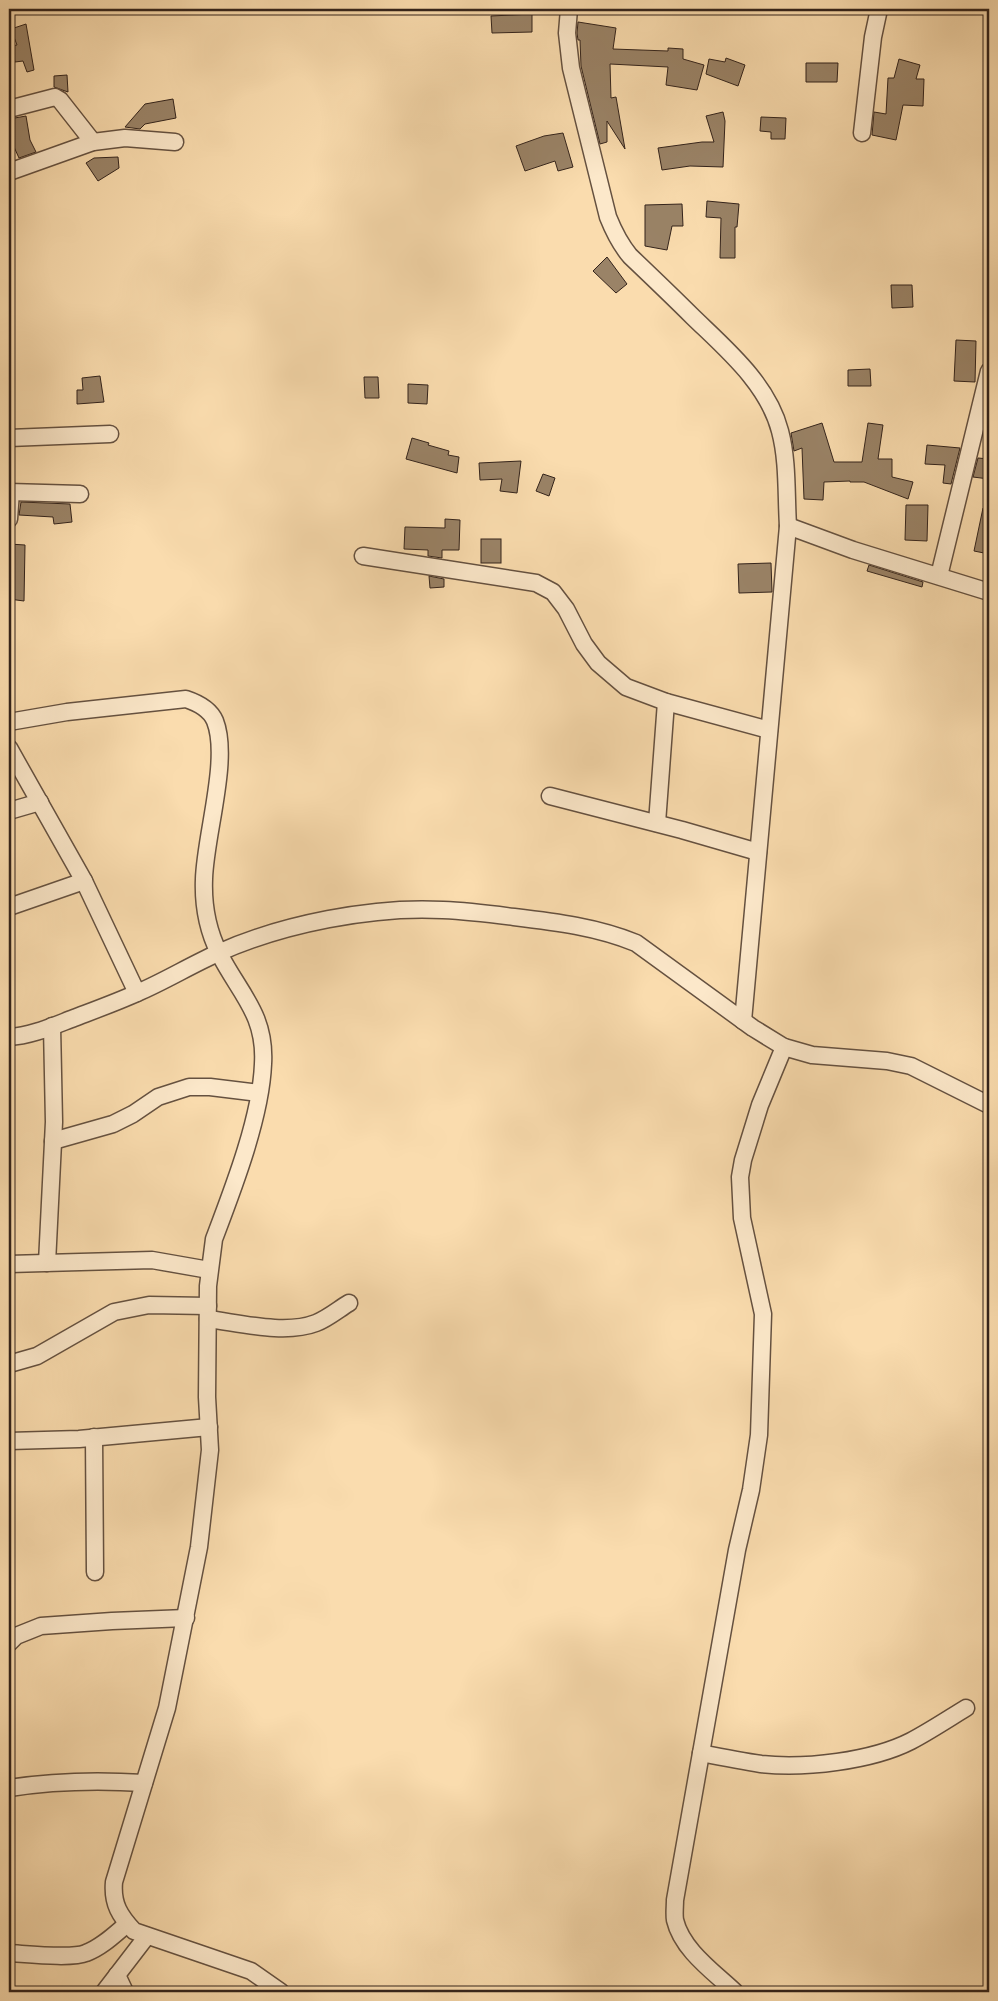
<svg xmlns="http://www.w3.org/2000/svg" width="998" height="2001" font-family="'Old Standard TT',serif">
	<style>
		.building { fill: #9a8367; stroke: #33231b }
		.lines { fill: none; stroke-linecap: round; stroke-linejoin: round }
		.minor-casing { stroke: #655140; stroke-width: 19 }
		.minor { stroke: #fce8ca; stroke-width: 16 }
	</style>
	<rect width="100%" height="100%" fill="#fadcae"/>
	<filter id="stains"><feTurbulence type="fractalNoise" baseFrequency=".004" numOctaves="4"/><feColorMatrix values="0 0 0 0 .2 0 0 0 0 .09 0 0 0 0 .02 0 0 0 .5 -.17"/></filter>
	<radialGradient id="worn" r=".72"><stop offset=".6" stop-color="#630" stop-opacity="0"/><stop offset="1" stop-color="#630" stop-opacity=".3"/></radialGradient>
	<g class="building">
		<polygon points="532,14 532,32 492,33 491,16"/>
		<polygon points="578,22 616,28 613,49 668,51 668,48 683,49 683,59 704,65 697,90 666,85 668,67 610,64 611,98 616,97 625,149 607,121 607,142 600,144 581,66 580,40 578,40 577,33"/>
		<polygon points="26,24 34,70 27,72 23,61 15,62 12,46 17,45 11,29"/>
		<polygon points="726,58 745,65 738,86 706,74 709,59 725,62"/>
		<polygon points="899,59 920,65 916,79 924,79 923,106 903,105 896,140 872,135 874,112 886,114 888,78 894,78"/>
		<polygon points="806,63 838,63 837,82 806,82"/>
		<polygon points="67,75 68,92 54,87 54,76"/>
		<polygon points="173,99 176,118 145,124 140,129 125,127 145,104"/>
		<polygon points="723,112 725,121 723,167 690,166 662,170 658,148 702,142 714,142 706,116"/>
		<polygon points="26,116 30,140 36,152 19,158 9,136 9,119"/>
		<polygon points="761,117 786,118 785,139 771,139 771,132 760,131"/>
		<polygon points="563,133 573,167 558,171 555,161 525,171 516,146 544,136"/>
		<polygon points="118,157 119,168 98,181 86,163 94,158"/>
		<polygon points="707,201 739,204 737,227 735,227 735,258 720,258 721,218 706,217"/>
		<polygon points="682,204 683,226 672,226 667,250 645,246 645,205"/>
		<polygon points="607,257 627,284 616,293 593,271"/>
		<polygon points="891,285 912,285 913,307 892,308"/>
		<polygon points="956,340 976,341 975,382 954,381"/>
		<polygon points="870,369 871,386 848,386 848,370"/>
		<polygon points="100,376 104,402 77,404 77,390 83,390 82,378"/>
		<polygon points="364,377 378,377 379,398 365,398"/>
		<polygon points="408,384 428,385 427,404 408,403"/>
		<polygon points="822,423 834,462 862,462 868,423 883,425 878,459 892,459 892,477 913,482 908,499 864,482 850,482 850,481 824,482 823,500 804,499 802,448 794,451 791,433"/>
		<polygon points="412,438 429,443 428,445 449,451 448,455 459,457 457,473 406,459"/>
		<polygon points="927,445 960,448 951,484 943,483 945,465 925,464"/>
		<polygon points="978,458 989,459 989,479 973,477"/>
		<polygon points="521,461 517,493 500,491 502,479 480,480 479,463"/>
		<polygon points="543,474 555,478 549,496 536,491"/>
		<polygon points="21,502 70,504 72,522 54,524 53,517 19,515"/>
		<polygon points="906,505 928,505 927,541 905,540"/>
		<polygon points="983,508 989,509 989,554 974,551"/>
		<polygon points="445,519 460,520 459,550 442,550 442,558 428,556 428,550 404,549 405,527 445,528"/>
		<rect x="481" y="539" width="20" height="24"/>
		<polygon points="9,544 25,545 24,601 9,599"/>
		<polygon points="771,563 772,592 739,593 738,564"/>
		<polygon points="869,565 923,582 922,587 867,571"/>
		<polygon points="429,576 444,579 444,587 430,588"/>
	</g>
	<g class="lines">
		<g class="minor-casing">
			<g id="minor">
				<path d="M569,9L567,33L571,68L608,217C614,232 620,244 630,256C651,276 672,296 693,317C726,349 768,384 780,431C788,461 786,494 788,526L743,1021"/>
				<polyline points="9,109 55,97 60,100 93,142"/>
				<polyline points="862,133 873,37 879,9"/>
				<polyline points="9,172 93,142 125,138 175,142"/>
				<polyline points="9,438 110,434"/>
				<polyline points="9,492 80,494"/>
				<polyline points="9,519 11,492"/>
				<polyline points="788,526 853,550 989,592"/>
				<polyline points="363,556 536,583 553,592 566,609 584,644 598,663 626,687 666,702 769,730"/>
				<polyline points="939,576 989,371"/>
				<path d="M9,722L67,712L186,699C198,703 210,709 215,721C230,759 205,836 204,879C203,904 208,931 219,953C239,993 266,1014 263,1064C261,1117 233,1189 214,1239L208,1286L207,1397L210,1450L199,1547L167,1708L114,1882C112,1904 120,1916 134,1931L251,1971L281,1992"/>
				<polyline points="9,748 84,881 137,993"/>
				<polyline points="550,796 682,830 758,852"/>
				<polyline points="9,811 40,802"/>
				<polyline points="657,823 666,702"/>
				<polyline points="9,907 84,881"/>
				<path d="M9,1037C31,1036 53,1026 74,1018C95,1010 117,1002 137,993C165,981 191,965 218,953C282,924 373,906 443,910C467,911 491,914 514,917C556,922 597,927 636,943L753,1028L784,1047L812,1055L887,1061L911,1066L989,1105"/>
				<polyline points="53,1141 113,1124 133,1114 158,1097 189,1087 210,1087 259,1093"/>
				<polyline points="47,1263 54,1122 52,1026"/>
				<polyline points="9,1264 152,1260 209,1270"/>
				<path d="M208,1319C240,1323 285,1335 316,1323C327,1319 339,1309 349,1303"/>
				<polyline points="9,1364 37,1356 114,1312 149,1305 208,1306"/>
				<polyline points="94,1437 95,1572"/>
				<polyline points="9,1441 79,1439 209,1427"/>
				<polyline points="9,1643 16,1636 41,1626 112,1621 186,1618"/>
				<path d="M701,1753C721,1757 741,1761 761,1764C804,1769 872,1761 911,1741C930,1731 948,1719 966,1708"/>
				<path d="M9,1788C54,1781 98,1780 144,1783"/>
				<path d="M9,1953C27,1954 72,1959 86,1953C102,1947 115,1934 127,1924"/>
				<polyline points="117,1975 125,1992"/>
				<polyline points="104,1992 147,1936"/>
				<path d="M735,1992C714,1972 682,1950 675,1920C674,1914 675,1906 675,1900L737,1550L751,1490L759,1435L763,1314L742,1218L740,1177L743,1160L760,1105L784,1047"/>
			</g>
		</g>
		<use href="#minor" class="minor"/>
	</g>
	<rect width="998" height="2001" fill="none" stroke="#fadcae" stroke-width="30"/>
	<rect x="10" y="10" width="978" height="1981" fill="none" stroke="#33231b" stroke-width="2.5"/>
	<rect x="15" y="15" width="968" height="1971" fill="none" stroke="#33231b"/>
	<rect width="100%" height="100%" filter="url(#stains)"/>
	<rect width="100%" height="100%" fill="url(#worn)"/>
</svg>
